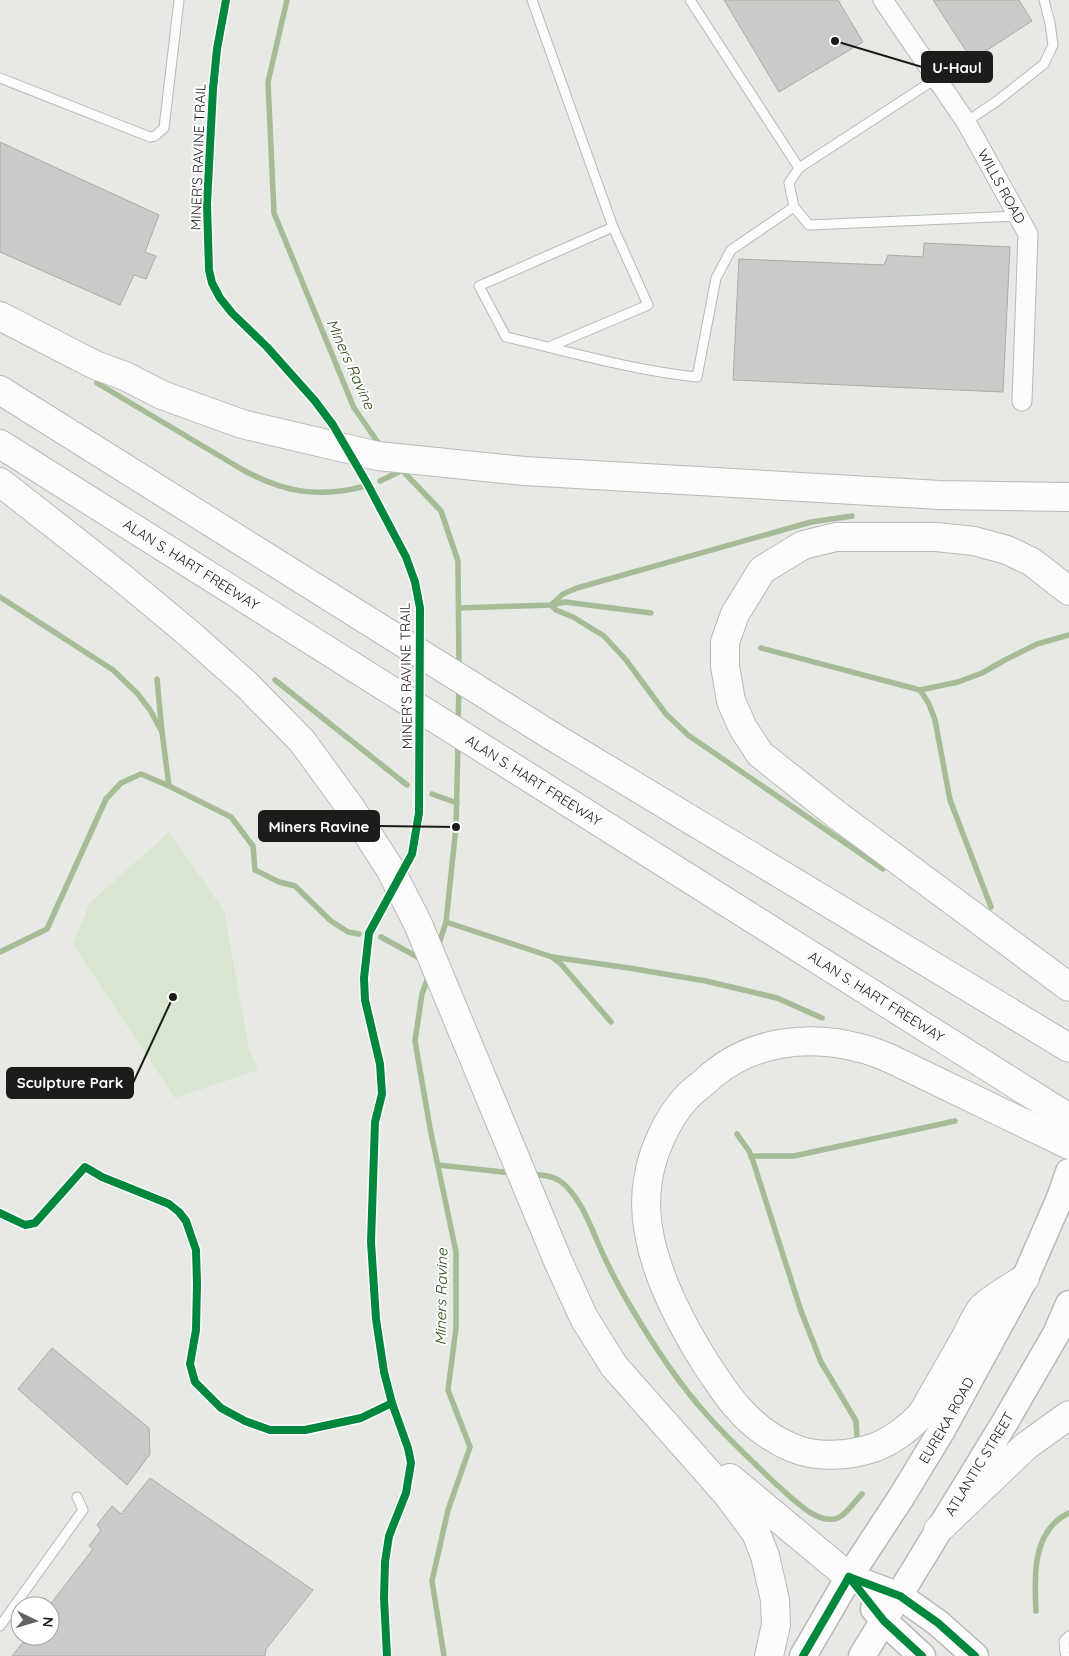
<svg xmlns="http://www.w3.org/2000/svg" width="1069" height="1656" font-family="Quicksand,sans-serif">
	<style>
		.green { fill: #d8e5d0 }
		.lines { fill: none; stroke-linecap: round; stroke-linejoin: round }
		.stream { stroke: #a5bc97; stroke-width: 5.5 }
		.building { fill: #c8cbc7; stroke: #a9aba7 }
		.lane-casing { stroke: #b7bab5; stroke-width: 11 }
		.street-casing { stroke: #b7bab5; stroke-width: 21 }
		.secondary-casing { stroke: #b7bab5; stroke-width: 29 }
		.highway-casing { stroke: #b7bab5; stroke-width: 30 }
		.lane { stroke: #fbfcfb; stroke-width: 9 }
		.street { stroke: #fbfcfb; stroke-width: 19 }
		.secondary { stroke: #fbfcfb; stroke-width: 26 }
		.highway { stroke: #fbfcfb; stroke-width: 28 }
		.cycleway-casing { stroke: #fff; stroke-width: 11 }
		.cycleway { stroke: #00873e; stroke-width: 8 }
		.labels { text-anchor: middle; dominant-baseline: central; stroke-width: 4; stroke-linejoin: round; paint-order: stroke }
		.street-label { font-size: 14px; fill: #1b1d1a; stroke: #fff }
		.water-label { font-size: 15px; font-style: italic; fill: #2a4813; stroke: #fff }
		.leader { fill: none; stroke: #1b1d1a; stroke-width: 2 }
		.callout-dot { fill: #1b1d1a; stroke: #fff; stroke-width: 2 }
		.callout { fill: #1b1d1a; stroke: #1b1d1a; stroke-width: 2 }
		.callout-label { font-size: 15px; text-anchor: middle; font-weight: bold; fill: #fff }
	</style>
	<rect width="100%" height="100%" fill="#e6e9e4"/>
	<polygon class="green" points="169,832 224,911 249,1049 258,1070 175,1098 73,944 90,903"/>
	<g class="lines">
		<g class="stream">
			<polyline points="287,0 268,82 274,213 354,408 382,448"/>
			<path d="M97,383L243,470C284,492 316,498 362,487"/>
			<polyline points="400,468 441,511 458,561 459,669"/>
			<polyline points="380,481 401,471"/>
			<polyline points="852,516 811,522 577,588 563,594 551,605 556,610 573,617 604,636 626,660 666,714 688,735 883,869"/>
			<polyline points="0,597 113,670 137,693 150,710 162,732"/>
			<polyline points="459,608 551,605 565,602 651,613"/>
			<polyline points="761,648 920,690 929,704 935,720 950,800 991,907"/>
			<polyline points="157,679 162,732 169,786"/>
			<polyline points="275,680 407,785"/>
			<polyline points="920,690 958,682 982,673 1003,661 1037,644 1069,635"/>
			<polyline points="458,724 459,688"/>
			<polyline points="432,794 457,803"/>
			<polyline points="446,922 552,957 561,964 611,1022"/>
			<polyline points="381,937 423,960"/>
			<polyline points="438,947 446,922 456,827 458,743"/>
			<polyline points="0,952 47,929 106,799 121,783 141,774 169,786 231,817 253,846 255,870 279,882 295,886 331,921 348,932 359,934"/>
			<polyline points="552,957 629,968 706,981 777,998 822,1018"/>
			<polyline points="429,975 422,994 415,1041 430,1128 456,1252 456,1328 448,1390 470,1447 448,1510 432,1581 444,1656"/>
			<polyline points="737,1134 749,1151 753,1161 801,1311 821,1362 856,1421 857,1437"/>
			<polyline points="751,1156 794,1156 955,1121"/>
			<polyline points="438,1165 513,1173"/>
			<path d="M530,1174C545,1176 556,1175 567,1187C581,1202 587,1218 595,1236C605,1260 616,1282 629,1304C652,1343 677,1382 707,1415C729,1440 753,1462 777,1485C791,1497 817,1526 838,1518C847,1514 855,1501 862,1494"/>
			<path d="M1036,1611C1034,1577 1032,1530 1069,1513"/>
		</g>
	</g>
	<g class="building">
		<polygon points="724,0 838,0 863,42 779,92"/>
		<polygon points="933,0 1019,0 1032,21 972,60"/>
		<polygon points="0,142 159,215 145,252 156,256 146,279 134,275 120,305 0,252"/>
		<polygon points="924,243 1010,247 1003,392 733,380 739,259 884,265 888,255 923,257"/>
		<polygon points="52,1348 149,1428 150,1454 127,1485 18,1389"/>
		<polygon points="150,1478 313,1590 266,1649 265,1656 12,1656 28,1636 50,1636 49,1606 93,1549 89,1546 101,1530 97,1525 112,1506 121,1514"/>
		<polygon points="41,1598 49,1606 35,1606"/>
	</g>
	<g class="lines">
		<g class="lane-casing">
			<g id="lane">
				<polyline points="532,0 613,227"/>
				<polyline points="690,0 799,168"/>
				<polyline points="0,78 150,137 155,136 164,128 179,0"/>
				<polyline points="937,78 799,168 789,183 794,207 809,225 1018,216"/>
				<polyline points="966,122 997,101 1044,64 1053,45 1050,23 1044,0"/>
				<path d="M549,347L648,305L613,227L479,286L506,337C570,352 632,370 697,377L716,278L731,250L794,207"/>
				<polyline points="0,1626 83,1510 77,1497"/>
				<polyline points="1067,1656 1065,1653 1064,1641 1069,1636"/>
			</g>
		</g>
		<g class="street-casing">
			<g id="street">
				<path id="s1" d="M883,0L966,122L1028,234L1022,401"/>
			</g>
		</g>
		<g class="secondary-casing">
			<g id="secondary">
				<polyline points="849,1577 900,1596 938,1623 975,1656"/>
				<polyline points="874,1609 884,1621 922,1656"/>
				<path id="s2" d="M803,1656L849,1577L902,1496L942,1430L1025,1278L1060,1198L1069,1172"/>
				<path id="s3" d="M862,1656L1005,1422L1056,1334L1069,1304"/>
			</g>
		</g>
		<g class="highway-casing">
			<g id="highway">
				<polyline points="0,316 95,365 125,376 162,395 242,424 378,456 524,471 940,495 1069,497"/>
				<polyline points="0,390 547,733 1069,1048"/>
				<path id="s4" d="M0,444L1069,1118"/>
				<polyline points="0,482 121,577 186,631 246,684 302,741 350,807 389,867 418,924 558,1261 584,1318 614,1366 727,1494 756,1533 765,1556 775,1600 776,1625 769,1656"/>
				<polyline points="1069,591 1032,562 1007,550 974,541 936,537 836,537 803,545 762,570 735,614 725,642 725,666 731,701 743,728 760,754 837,815 1069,987"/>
				<path d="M1025,1278C1014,1286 990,1299 982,1308C976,1315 972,1325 968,1333C957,1353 946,1372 935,1391C930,1399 926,1409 920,1416C908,1429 890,1442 873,1448C849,1456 816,1458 793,1448C773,1440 753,1425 739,1409C727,1397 718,1381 708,1367C675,1315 637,1243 648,1180C652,1152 667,1119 686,1098C693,1090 703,1084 711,1076C752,1041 809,1034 860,1048C871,1050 881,1055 891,1059L1069,1145"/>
				<polyline points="730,1478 849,1577"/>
				<polyline points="938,1530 1026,1446 1069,1415"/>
			</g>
		</g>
		<use href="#lane" class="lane"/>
		<use href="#street" class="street"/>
		<use href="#secondary" class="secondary"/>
		<use href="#highway" class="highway"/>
		<g class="cycleway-casing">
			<g id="cycleway">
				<polyline points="226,0 217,49 213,89 207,204 209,270 212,283 220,298 232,313 267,347 315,401 333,425 368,485 406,557 415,582 420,608 419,813 412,854 369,933 364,978 365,1000 380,1064 382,1094 375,1122 371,1242 376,1319 384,1372 392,1403 408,1448 411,1463 406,1493 389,1536 385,1562 384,1598 387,1656"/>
				<polyline points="0,1213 25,1225 35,1223 85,1167 102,1177 169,1204 179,1212 186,1221 196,1250 197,1284 196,1330 190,1364 195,1382 221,1408 245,1421 270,1430 305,1430 361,1418 392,1403"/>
				<polyline points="849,1577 900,1596 938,1623 975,1656"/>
				<polyline points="849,1577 884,1621 922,1656"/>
				<polyline points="803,1656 849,1577"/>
			</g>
		</g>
		<use href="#cycleway" class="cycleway"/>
	</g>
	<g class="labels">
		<g class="street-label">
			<text transform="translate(198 157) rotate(-88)">MINER'S RAVINE TRAIL</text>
			<text stroke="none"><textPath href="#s1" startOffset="221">WILLS ROAD</textPath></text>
			<text stroke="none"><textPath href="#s4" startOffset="226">ALAN S. HART FREEWAY</textPath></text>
			<text transform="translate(406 676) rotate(-91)">MINER'S RAVINE TRAIL</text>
			<text stroke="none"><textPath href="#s4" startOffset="631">ALAN S. HART FREEWAY</textPath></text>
			<text stroke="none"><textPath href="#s4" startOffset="1036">ALAN S. HART FREEWAY</textPath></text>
			<text stroke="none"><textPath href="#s2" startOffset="276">EUREKA ROAD</textPath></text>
			<text stroke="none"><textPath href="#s3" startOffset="225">ATLANTIC STREET</textPath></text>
		</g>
		<g class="water-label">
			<text transform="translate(351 364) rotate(66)">Miners Ravine</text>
			<text transform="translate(441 1297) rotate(-89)">Miners Ravine</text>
		</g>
	</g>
	<path class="leader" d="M835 41L922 67M456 827L379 826M173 997L133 1083"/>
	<g class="callout-dot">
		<circle cx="835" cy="41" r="5"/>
		<circle cx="456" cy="827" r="5"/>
		<circle cx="173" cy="997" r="5"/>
	</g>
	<g class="callout">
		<rect x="922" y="52" width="70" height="30" rx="5"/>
		<rect x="259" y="811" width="120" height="30" rx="5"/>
		<rect x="7" y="1068" width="126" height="30" rx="5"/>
	</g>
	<g class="callout-label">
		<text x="957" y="73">U-Haul</text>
		<text x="319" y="832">Miners Ravine</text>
		<text x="70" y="1088">Sculpture Park</text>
	</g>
	<g transform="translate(35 1621) rotate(95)"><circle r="24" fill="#ffffff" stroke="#a4a5a3"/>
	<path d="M0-4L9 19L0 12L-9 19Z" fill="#626461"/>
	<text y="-8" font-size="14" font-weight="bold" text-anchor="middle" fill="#1b1d1a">N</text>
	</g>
</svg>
